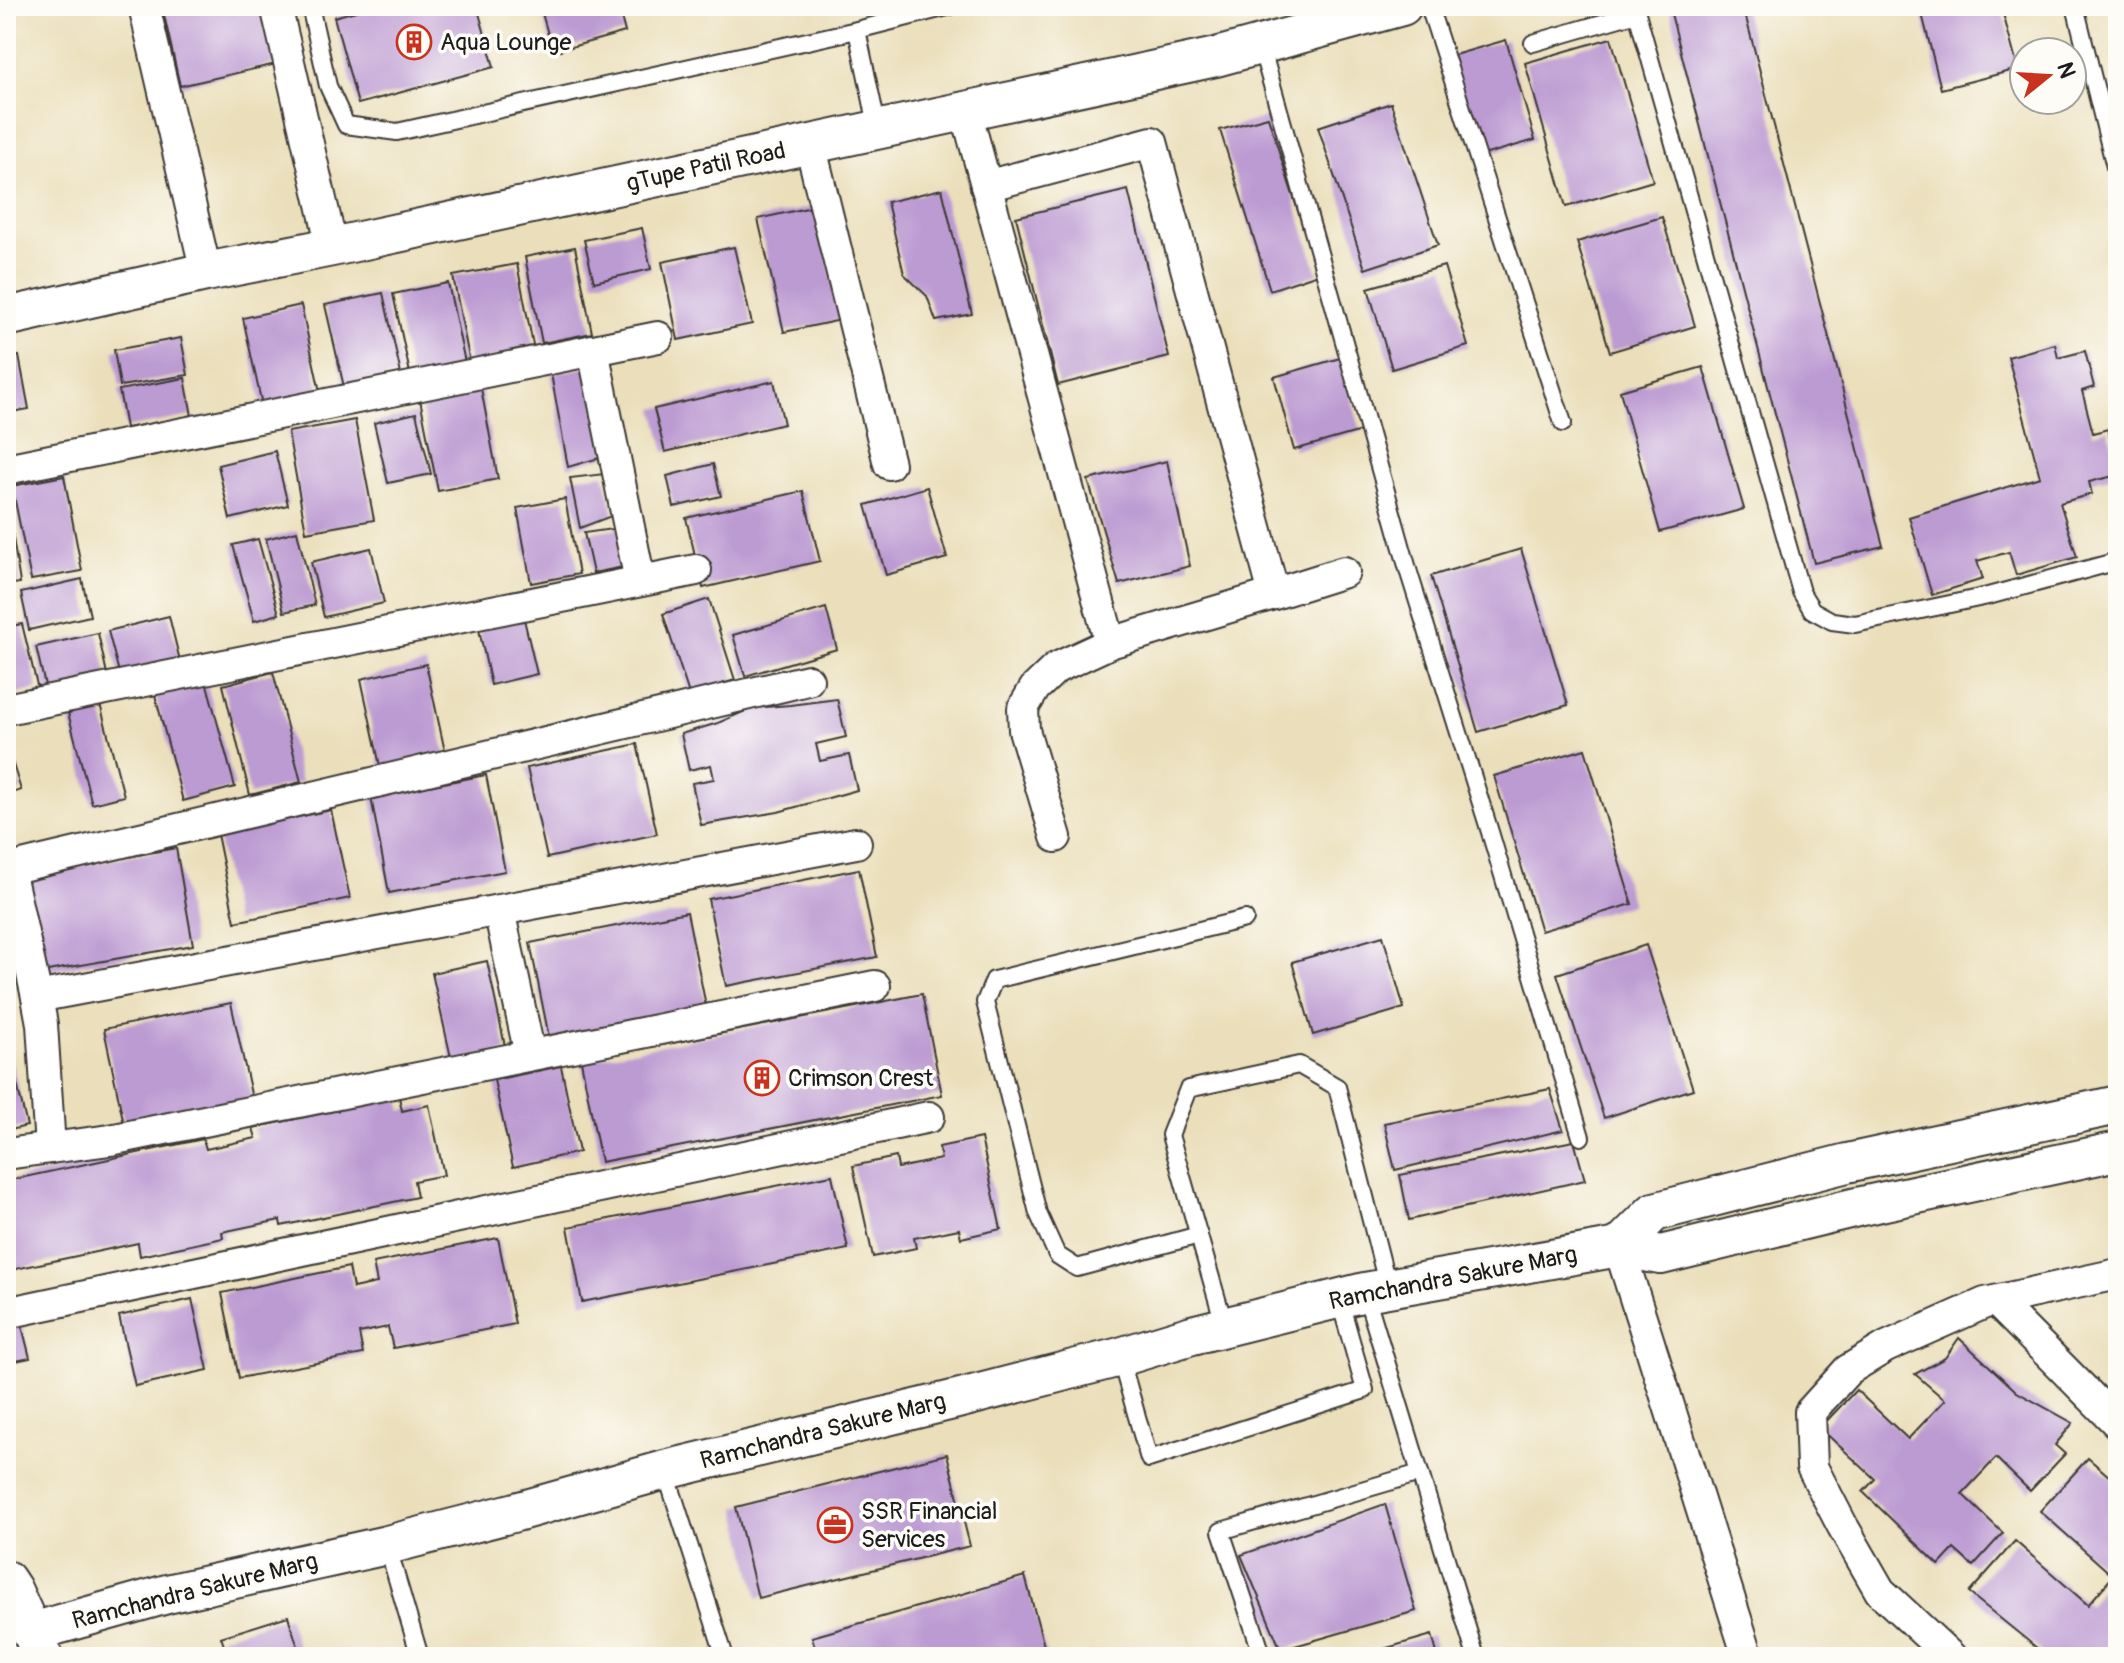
<svg xmlns="http://www.w3.org/2000/svg" width="2124" height="1663" font-family="Pangolin,sans-serif">
	<style>
		.building { fill: #bc9ad2 }
		.lines { fill: none; stroke-linecap: round; stroke-linejoin: round }
		.service-casing { stroke: #3b3934; stroke-width: 20 }
		.minor-casing { stroke: #3b3934; stroke-width: 34 }
		.tertiary-casing { stroke: #3b3934; stroke-width: 42 }
		.service { stroke: #fff; stroke-width: 16 }
		.minor { stroke: #fff; stroke-width: 30 }
		.tertiary { stroke: #fff; stroke-width: 38 }
		.labels { text-anchor: middle; dominant-baseline: central; stroke-width: 7; stroke-linejoin: round; paint-order: stroke }
		.poi-label { font-size: 24px; fill: #1c1c1c; stroke: #fdfcf7; text-anchor: start }
		.street-label { font-size: 24px; fill: #1c1c1c; stroke: #fdfcf7 }
	</style>
	<rect width="100%" height="100%" fill="#fdfcf7"/>
	<filter id="ink" filterUnits="userSpaceOnUse"><feTurbulence type="fractalNoise" baseFrequency=".0125" numOctaves="2"/><feDisplacementMap in="SourceGraphic" scale="16" xChannelSelector="R" yChannelSelector="G"/><feConvolveMatrix kernelMatrix="1 2 1 2 8 2 1 2 1" color-interpolation-filters="sRGB"/></filter>
	<filter id="wash" filterUnits="userSpaceOnUse"><feTurbulence type="fractalNoise" baseFrequency=".006" numOctaves="4" result="noise"/><feDisplacementMap in="SourceGraphic" scale="32" xChannelSelector="R" yChannelSelector="G"/><feGaussianBlur stdDeviation="1.8" result="paint"/><feColorMatrix in="noise" values="0 0 0 0 0 0 0 0 0 0 0 0 0 0 0 0 0 1.4 0 .05"/><feComposite in="paint" operator="in"/></filter>
	<g filter="url(#wash)">
		<rect width="100%" height="100%" fill="#ebdfbb"/>
		<g id="blocks">
			<g class="building">
				<polygon points="162,6 272,6 285,62 180,86"/>
				<polygon points="374,6 477,6 494,67 358,104 334,17"/>
				<polygon points="540,6 618,6 625,32 553,52"/>
				<polygon points="1669,6 1743,6 1883,546 1814,563"/>
				<polygon points="1920,6 2001,6 2018,69 1941,89"/>
				<polygon points="1611,38 1653,181 1566,207 1525,63"/>
				<polygon points="1506,40 1535,140 1480,156 1451,56"/>
				<polygon points="1391,103 1438,245 1365,269 1318,127"/>
				<polygon points="1268,117 1318,274 1270,290 1220,130"/>
				<polygon points="942,189 972,314 936,321 927,296 904,274 887,202"/>
				<polygon points="1128,190 1169,357 1058,385 1016,217"/>
				<polygon points="816,206 841,320 784,332 758,219"/>
				<polygon points="1662,217 1695,326 1610,352 1577,242"/>
				<polygon points="642,228 651,269 594,282 584,240"/>
				<polygon points="575,247 592,333 542,343 525,257"/>
				<polygon points="734,247 752,324 678,340 662,262"/>
				<polygon points="517,264 534,350 470,363 453,276"/>
				<polygon points="1444,266 1468,346 1392,369 1368,288"/>
				<polygon points="448,283 466,367 411,378 393,294"/>
				<polygon points="383,293 401,374 344,387 325,305"/>
				<polygon points="301,305 320,392 262,405 243,318"/>
				<polygon points="181,338 188,375 120,386 114,350"/>
				<polygon points="2055,344 2058,358 2085,351 2094,387 2082,391 2093,433 2108,429 2118,467 2118,475 2089,482 2092,494 2060,503 2077,557 2016,575 2009,552 1977,561 1983,579 1932,595 1909,517 2040,477 2008,357"/>
				<polygon points="19,356 29,409 6,413 6,358"/>
				<polygon points="1340,358 1361,431 1294,450 1274,377"/>
				<polygon points="587,367 606,456 568,467 551,374"/>
				<polygon points="1703,367 1744,509 1660,532 1620,391"/>
				<polygon points="185,378 192,416 126,428 119,390"/>
				<polygon points="774,381 784,424 665,452 654,409"/>
				<polygon points="480,383 498,479 438,491 419,394"/>
				<polygon points="416,413 431,474 388,483 374,423"/>
				<polygon points="355,420 374,520 306,532 288,432"/>
				<polygon points="275,451 288,505 230,519 218,465"/>
				<polygon points="1167,461 1190,566 1119,584 1088,480"/>
				<polygon points="713,464 721,496 674,507 667,476"/>
				<polygon points="604,474 614,515 580,528 570,478"/>
				<polygon points="64,476 82,571 31,580 12,486"/>
				<polygon points="927,487 947,558 886,575 866,505"/>
				<polygon points="803,491 820,561 703,588 686,518"/>
				<polygon points="565,499 579,574 531,583 517,508"/>
				<polygon points="6,506 8,506 20,583 6,585"/>
				<polygon points="619,528 628,566 593,573 584,533"/>
				<polygon points="297,531 315,605 284,612 266,539"/>
				<polygon points="258,539 279,614 254,621 233,545"/>
				<polygon points="371,548 384,603 324,617 311,562"/>
				<polygon points="1521,549 1568,705 1478,732 1431,576"/>
				<polygon points="82,579 90,616 29,630 21,593"/>
				<polygon points="709,599 735,680 689,694 663,614"/>
				<polygon points="826,608 837,649 745,676 733,635"/>
				<polygon points="523,615 537,674 491,685 478,625"/>
				<polygon points="169,616 181,665 121,680 108,631"/>
				<polygon points="22,624 38,689 6,697 6,627"/>
				<polygon points="98,633 109,683 48,698 36,647"/>
				<polygon points="426,664 447,761 382,775 361,679"/>
				<polygon points="273,672 301,782 250,795 223,685"/>
				<polygon points="206,681 235,787 183,801 155,695"/>
				<polygon points="837,699 846,737 816,744 820,761 849,755 857,790 778,812 701,825 692,783 714,779 711,765 689,770 681,734 718,723 752,708 790,705"/>
				<polygon points="100,704 124,796 92,804 68,713"/>
				<polygon points="6,742 21,790 6,795"/>
				<polygon points="637,744 657,834 547,858 527,768"/>
				<polygon points="1585,749 1632,904 1541,931 1494,776"/>
				<polygon points="486,775 505,871 389,893 371,797"/>
				<polygon points="331,810 350,898 235,922 217,834"/>
				<polygon points="176,848 193,945 42,972 24,876"/>
				<polygon points="859,869 877,957 726,986 708,899"/>
				<polygon points="687,912 707,1011 550,1042 530,943"/>
				<polygon points="1383,936 1404,1008 1313,1035 1292,962"/>
				<polygon points="1646,945 1693,1089 1604,1118 1557,974"/>
				<polygon points="487,961 506,1051 452,1062 432,973"/>
				<polygon points="922,994 942,1095 601,1162 581,1061"/>
				<polygon points="231,1003 253,1103 125,1129 104,1029"/>
				<polygon points="6,1038 27,1126 6,1131"/>
				<polygon points="561,1066 579,1152 513,1167 494,1080"/>
				<polygon points="1550,1089 1563,1130 1395,1170 1384,1123"/>
				<polygon points="399,1097 402,1111 429,1105 444,1175 414,1181 417,1197 281,1226 280,1220 222,1232 223,1238 140,1256 138,1243 6,1271 6,1181 203,1139 206,1149 256,1138 253,1128"/>
				<polygon points="981,1138 1001,1229 961,1238 959,1229 914,1238 916,1248 873,1257 853,1166 896,1157 898,1168 941,1159 939,1147"/>
				<polygon points="1574,1141 1585,1180 1409,1220 1400,1175"/>
				<polygon points="832,1175 848,1249 582,1302 568,1227"/>
				<polygon points="498,1238 515,1324 393,1348 388,1327 359,1333 363,1354 239,1378 222,1293 349,1267 353,1288 377,1283 373,1263"/>
				<polygon points="192,1299 208,1370 135,1386 119,1316"/>
				<polygon points="21,1322 30,1358 6,1363 6,1325"/>
				<polygon points="1959,1338 2017,1392 2073,1423 2055,1445 2065,1454 2030,1491 1996,1458 1962,1494 2003,1533 1973,1566 1954,1549 1939,1565 1863,1492 1875,1479 1820,1428 1856,1390 1908,1439 1945,1400 1915,1374 1945,1358"/>
				<polygon points="947,1454 970,1546 758,1598 736,1507"/>
				<polygon points="2088,1458 2118,1484 2118,1657 2048,1657 1969,1593 2015,1541 2088,1605 2113,1576 2040,1511"/>
				<polygon points="1385,1504 1416,1611 1281,1650 1241,1555"/>
				<polygon points="1025,1576 1047,1657 818,1657 812,1637"/>
				<polygon points="288,1616 301,1657 228,1657 221,1637"/>
				<polygon points="1432,1635 1438,1657 1359,1657 1359,1656"/>
			</g>
		</g>
	</g>
	<g filter="url(#ink)">
		<use href="#blocks" fill-opacity="0" stroke="#3b3934" stroke-width="2"/>
		<g class="lines">
			<g class="service-casing">
				<g id="service">
					<polyline points="310,6 328,86 346,125 397,132 857,30 951,6"/>
					<polyline points="1429,6 1563,423"/>
					<polyline points="1635,6 1801,592 1812,610 1832,621 1855,624 1988,596 2118,561"/>
					<polyline points="2075,6 2118,179"/>
					<polyline points="857,30 878,130"/>
					<polyline points="1533,43 1637,13"/>
					<polyline points="1261,46 1409,573 1490,832 1581,1137"/>
					<polyline points="1199,1235 1077,1268 1057,1255 1038,1213 985,1002 994,980 1245,919"/>
					<polyline points="1365,1292 1476,1657"/>
					<polyline points="1225,1327 1170,1135 1188,1089 1299,1065 1337,1087 1388,1287"/>
					<polyline points="1120,1357 1149,1459 1365,1390 1339,1298"/>
					<polyline points="665,1470 725,1657"/>
					<polyline points="387,1545 420,1657"/>
					<polyline points="1263,1657 1221,1531 1420,1473"/>
				</g>
			</g>
			<g class="minor-casing">
				<g id="minor">
					<polyline points="144,6 206,272"/>
					<polyline points="276,6 332,247"/>
					<polyline points="966,111 1110,643"/>
					<polyline points="810,144 889,464"/>
					<polyline points="986,186 1152,142 1274,594 1110,643 1056,668 1035,688 1023,708 1024,730 1056,837"/>
					<polyline points="593,350 640,581"/>
					<polyline points="6,469 658,337"/>
					<polyline points="1274,594 1344,572"/>
					<polyline points="6,709 696,570"/>
					<polyline points="499,910 530,1055"/>
					<polyline points="37,997 9,869 808,680"/>
					<polyline points="50,1148 42,1024 37,997 856,843"/>
					<polyline points="6,1154 110,1140 875,986"/>
					<polyline points="1619,1247 1748,1657"/>
					<polyline points="1996,1301 2118,1424"/>
					<polyline points="6,1313 929,1117"/>
					<polyline points="1951,1657 1880,1591 1842,1525 1812,1467 1810,1412 1848,1370 1886,1347 1985,1303 2118,1274"/>
				</g>
			</g>
			<g class="tertiary-casing">
				<g id="tertiary">
					<polyline points="6,317 206,272 332,247 1216,57 1402,6"/>
					<polyline points="1619,1247 1654,1212 1847,1163 2118,1105"/>
					<polyline points="6,1580 12,1589 43,1657"/>
					<polyline points="32,1632 167,1594 387,1545 516,1512 665,1470 957,1399 1120,1357 1192,1335 1365,1292 1619,1247 1661,1255 1857,1207 2118,1151"/>
				</g>
			</g>
			<use href="#service" class="service"/>
			<use href="#minor" class="minor"/>
			<use href="#tertiary" class="tertiary"/>
		</g>
	</g>
	<defs>
		<g id="building-ring" transform="scale(1.8)"><circle r="9.5" fill="#fdfcf7" stroke="#c8321e" stroke-width="1.5"/><path d="M-4-6H4V6H1V3H-1V6H-4ZM-2.5-4.3h1.7v1.8h-1.7ZM.8-4.3h1.7v1.8H.8ZM-2.5-1h1.7V.8h-1.7ZM.8-1h1.7V.8H.8Z" fill="#c8321e"/></g>
		<g id="office-ring" transform="scale(1.8)"><circle r="9.5" fill="#fdfcf7" stroke="#c8321e" stroke-width="1.5"/><path d="M-6-3h4V-5.5h4V-3h4V5H-6ZM-1-4.5V-3h2v-1.5ZM-6 0V1H6V0Z" fill="#c8321e"/></g>
	</defs>
	<g fill-rule="evenodd">
		<use href="#building-ring" x="414" y="42"/>
		<use href="#building-ring" x="762" y="1078"/>
		<use href="#office-ring" x="835" y="1525"/>
	</g>
	<g class="labels">
		<g class="poi-label">
			<text x="440" y="42">Aqua Lounge</text>
			<text x="788" y="1078">Crimson Crest</text>
			<text x="861" y="1511">SSR Financial<tspan x="861" dy="28">Services</tspan></text>
		</g>
		<g class="street-label">
			<text transform="translate(706 167) rotate(-12)">gTupe Patil Road</text>
			<text transform="translate(1453 1278) rotate(-11)">Ramchandra Sakure Marg</text>
			<text transform="translate(823 1431) rotate(-14)">Ramchandra Sakure Marg</text>
			<text transform="translate(195 1591) rotate(-14)">Ramchandra Sakure Marg</text>
		</g>
	</g>
	<rect width="2124" height="1663" fill="none" stroke="#fdfcf7" stroke-width="32"/>
	<g transform="translate(2048 76) rotate(72)"><circle r="38" fill="#fdfcf7" stroke="#a3a29f" stroke-width="2"/>
	<path d="M0-6L14 30L0 20L-14 30Z" fill="#c8321e"/>
	<text y="-12" font-size="22" font-weight="bold" text-anchor="middle" fill="#1c1c1c">N</text>
	</g>
</svg>
